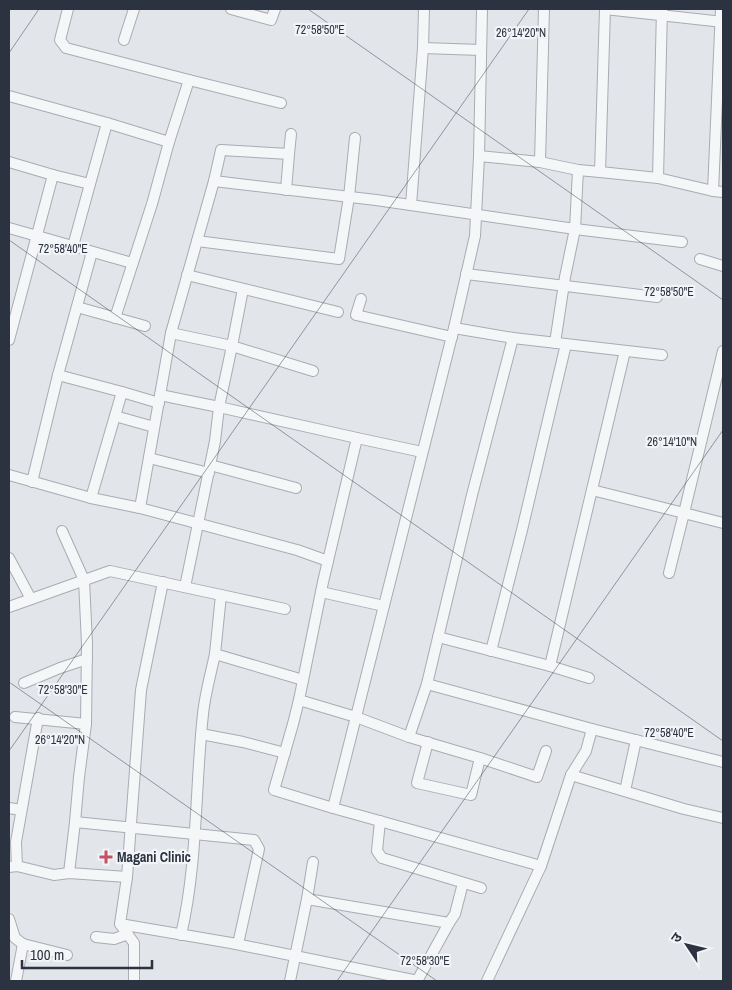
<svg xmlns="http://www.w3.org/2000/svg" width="732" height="990" font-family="'Archivo Narrow','Noto Sans Devanagari',sans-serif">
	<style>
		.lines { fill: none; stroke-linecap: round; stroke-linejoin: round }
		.minor-casing { stroke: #a8acb3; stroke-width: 12 }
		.minor { stroke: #f5f6f8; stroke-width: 10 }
		.ticks { fill: none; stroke: #2c3340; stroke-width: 1; stroke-opacity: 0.45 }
		.poi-dot { fill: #c35363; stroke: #f2f4f7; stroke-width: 2 }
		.labels { text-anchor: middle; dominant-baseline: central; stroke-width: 4.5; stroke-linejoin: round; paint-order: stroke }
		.poi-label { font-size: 14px; font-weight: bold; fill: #2c3340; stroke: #f2f4f7; text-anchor: start }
		.ticks-label { font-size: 12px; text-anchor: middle; fill: #2c3340; stroke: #f2f4f7; stroke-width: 4.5; stroke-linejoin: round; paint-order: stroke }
	</style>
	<rect width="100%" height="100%" fill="#e2e5e9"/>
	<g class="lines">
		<g class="minor-casing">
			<g id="minor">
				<polyline points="68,9 60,40 66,48 189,80 169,142 107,123"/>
				<polyline points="231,9 271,20 275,9"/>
				<polyline points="424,9 423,48 481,50"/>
				<polyline points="605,9 723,22"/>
				<polyline points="124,40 134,9"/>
				<polyline points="189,80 281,103"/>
				<polyline points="9,96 107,123 90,184 53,175"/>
				<polyline points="289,154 291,134"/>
				<polyline points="479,156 482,9"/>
				<polyline points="9,162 53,175 9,340"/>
				<polyline points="540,162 544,9"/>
				<polyline points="600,172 658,178 713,191 721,9"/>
				<polyline points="658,178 662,9"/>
				<polyline points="214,181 221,150 289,154 286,190"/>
				<polyline points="713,191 723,192"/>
				<polyline points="411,205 423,48"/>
				<polyline points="9,228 132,263"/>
				<polyline points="197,241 339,259 349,197 355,138"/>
				<polyline points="73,246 90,184"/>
				<polyline points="92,252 58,375 122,392"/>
				<polyline points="700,259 723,266"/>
				<polyline points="466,274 657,297"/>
				<polyline points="187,275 338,312"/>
				<polyline points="243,289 232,346 313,371"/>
				<polyline points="361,299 356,315 452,337"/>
				<polyline points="77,307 145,326"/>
				<polyline points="115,318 152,204 169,142"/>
				<polyline points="171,333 140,508 297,550 328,561"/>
				<polyline points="513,338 662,355"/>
				<polyline points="555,343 565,277 575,229 578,170"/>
				<polyline points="160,395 219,407 215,441 185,587"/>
				<polyline points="115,416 154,427"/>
				<polyline points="357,438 422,452"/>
				<polyline points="149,458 209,473"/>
				<polyline points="210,465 296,488"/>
				<polyline points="9,475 91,498"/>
				<polyline points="32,482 58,375"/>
				<polyline points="592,490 684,513 723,351"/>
				<polyline points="140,508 91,498 122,392 159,403"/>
				<polyline points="9,558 31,599"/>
				<polyline points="669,573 684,513 723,523"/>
				<polyline points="163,582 141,690 127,877 120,924 231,943 418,981"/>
				<polyline points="321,592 384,606"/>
				<polyline points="221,595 285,609"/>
				<polyline points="9,607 110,571 221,595 215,654 303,680"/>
				<polyline points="438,637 550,666 625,351"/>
				<polyline points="491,651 522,530 566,344"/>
				<polyline points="550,666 589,678"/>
				<polyline points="24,683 60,668 87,659"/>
				<polyline points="427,684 472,495 513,338 454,328"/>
				<polyline points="299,700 293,724 274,790 333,808"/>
				<polyline points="15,717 86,724 87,644 84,580 62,531"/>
				<polyline points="86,724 79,777 75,822 254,840 259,849 238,944"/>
				<polyline points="592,729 723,762"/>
				<polyline points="201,734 243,742 285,753"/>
				<polyline points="409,737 480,758 537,777 546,751"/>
				<polyline points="428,742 417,783 471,795 480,758"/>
				<polyline points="571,775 684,809 723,818"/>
				<polyline points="625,791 636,740"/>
				<polyline points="9,808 21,810"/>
				<polyline points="380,821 377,851 382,858 481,888"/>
				<polyline points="17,866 16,842 38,718"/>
				<polyline points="541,866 571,775 586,751 592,729 427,684 409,737 356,717 299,700 323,582 357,438 219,407 232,346 171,333 214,181 376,200 575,229 682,242"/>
				<polyline points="9,867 17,866 54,875 69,873 127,877"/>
				<polyline points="69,873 75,822"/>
				<polyline points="307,899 313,862"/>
				<polyline points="9,919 15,938 23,944"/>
				<polyline points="449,923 455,914 463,883"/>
				<polyline points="120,924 134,943 134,981"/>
				<path d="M181,935C198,862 195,787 203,714C205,694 211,673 215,654"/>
				<polyline points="96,937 114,939 128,934"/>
				<polyline points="16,981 23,944 67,955"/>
				<polyline points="290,981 307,899 449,923 417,981"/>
				<polyline points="487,981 541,866 333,808 454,328 475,236 479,156 540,162 578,170 600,172 605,9"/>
			</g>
		</g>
		<use href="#minor" class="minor"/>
	</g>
	<path class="ticks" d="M308,9L723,300M9,53L39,9M9,240L723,741M9,682L437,981M9,751L529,9M337,981L723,430"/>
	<path class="poi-dot" d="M103.5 849.5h5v5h5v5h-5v5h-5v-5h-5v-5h5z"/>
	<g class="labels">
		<g class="poi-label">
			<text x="117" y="857">Magani Clinic</text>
		</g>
	</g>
	<g class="ticks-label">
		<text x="320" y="34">72°58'50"E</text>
		<text x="521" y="37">26°14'20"N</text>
		<text x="63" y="253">72°58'40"E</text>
		<text x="669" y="296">72°58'50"E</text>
		<text x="672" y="446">26°14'10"N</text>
		<text x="63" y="694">72°58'30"E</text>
		<text x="669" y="737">72°58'40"E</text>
		<text x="60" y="744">26°14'20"N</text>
		<text x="425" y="965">72°58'30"E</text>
	</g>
	<rect width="732" height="990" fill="none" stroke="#2c3340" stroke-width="20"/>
	<g transform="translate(687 945) rotate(305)" stroke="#f2f4f7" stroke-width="4" paint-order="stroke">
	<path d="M0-4L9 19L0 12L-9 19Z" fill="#2c3340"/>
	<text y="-8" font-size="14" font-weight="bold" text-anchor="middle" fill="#2c3340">उ</text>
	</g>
	<path d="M22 960v8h130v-8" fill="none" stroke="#2c3340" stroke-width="2.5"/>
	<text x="30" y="960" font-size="15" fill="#2c3340" stroke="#f2f4f7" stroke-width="4" paint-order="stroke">100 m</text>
</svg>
